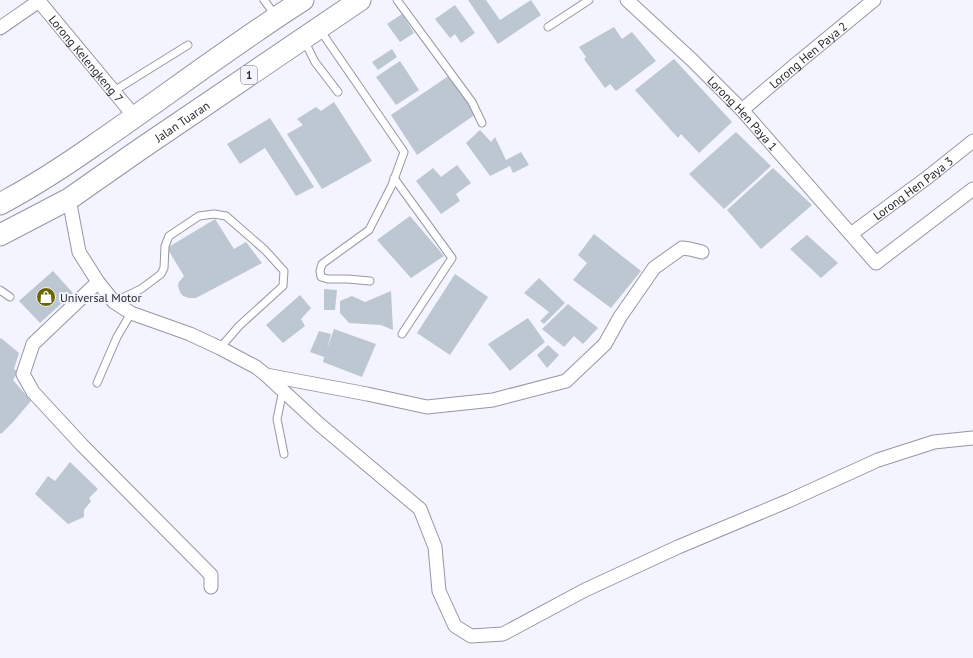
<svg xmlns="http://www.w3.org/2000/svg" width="973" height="658" font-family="'PT Sans',sans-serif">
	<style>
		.building { fill: #bdc7d1 }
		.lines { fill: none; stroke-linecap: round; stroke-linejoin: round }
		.lane-casing { stroke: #9697a3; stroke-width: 9 }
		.street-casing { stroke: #9697a3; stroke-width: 15 }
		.primary-casing { stroke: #9697a3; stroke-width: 23 }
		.lane { stroke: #fff; stroke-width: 7 }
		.street { stroke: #fff; stroke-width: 13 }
		.primary { stroke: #fff; stroke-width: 21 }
		.labels { text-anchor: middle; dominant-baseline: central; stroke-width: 4; stroke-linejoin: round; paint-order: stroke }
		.shield { fill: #f3f4ff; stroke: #65666c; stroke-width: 1 }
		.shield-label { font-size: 11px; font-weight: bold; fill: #28292d }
		.street-label { font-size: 12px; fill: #28292d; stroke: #f3f4ff }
		.poi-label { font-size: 12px; fill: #28292d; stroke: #f3f4ff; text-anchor: start }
	</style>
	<rect width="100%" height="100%" fill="#f3f4ff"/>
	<g class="building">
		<polygon points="468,0 486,0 500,20 531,0 541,15 498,44"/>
		<polygon points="455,5 475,33 461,43 455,34 450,38 435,19"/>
		<polygon points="402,14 414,33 400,42 387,24"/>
		<polygon points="614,27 622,39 632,32 656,61 616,91 610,84 605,88 584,59 586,57 579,47"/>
		<polygon points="392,49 397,57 378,70 372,62"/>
		<polygon points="674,59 732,122 699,153 681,134 678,138 635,90"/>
		<polygon points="400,61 419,90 396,105 376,77"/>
		<polygon points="450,75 476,114 417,155 391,115"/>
		<polygon points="334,102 372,161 322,189 287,134 303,125 297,119 316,107 321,111"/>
		<polygon points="270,118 314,187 296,196 265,148 240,164 227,144"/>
		<polygon points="480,130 491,142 495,137 506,160 521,152 529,165 513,173 510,166 490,176 466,143"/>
		<polygon points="736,132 771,166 724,209 689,174"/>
		<polygon points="457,165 471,183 456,194 460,201 441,214 416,181 433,168 441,177"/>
		<polygon points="773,168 812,205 761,249 727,210"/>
		<polygon points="410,216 444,256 411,278 377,240"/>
		<polygon points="215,219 234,249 246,242 262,263 196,298 189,298 183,296 180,292 178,286 179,282 184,276 167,248"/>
		<polygon points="594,234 641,271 611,308 573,280 587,263 578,255"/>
		<polygon points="807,235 838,263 821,278 790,249"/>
		<polygon points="53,271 73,293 40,323 19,301"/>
		<polygon points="455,274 488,297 450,355 417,333"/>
		<polygon points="539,278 565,303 544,324 540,321 549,312 524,293"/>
		<polygon points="324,289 337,290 335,310 324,310"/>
		<polygon points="391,291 393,330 381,325 349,323 340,313 340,301 352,296 365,302"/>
		<polygon points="300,295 311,308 301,319 305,326 283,343 266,325"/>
		<polygon points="568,304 598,328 583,344 574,336 564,347 542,329"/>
		<polygon points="528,318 545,342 510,371 488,344"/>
		<polygon points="334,329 376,344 362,377 323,362 324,357 310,352 319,331 331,334 327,349"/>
		<polygon points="1,338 19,353 14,369 18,372 13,380 31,401 13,422 1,434 0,433 0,339"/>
		<polygon points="548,345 559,355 547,368 537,355"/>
		<polygon points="70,462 98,489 89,498 91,501 84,510 84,517 68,524 35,494 48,476 55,481"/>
	</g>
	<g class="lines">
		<g class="lane-casing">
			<g id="lane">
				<polyline points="264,0 275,15"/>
				<polyline points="397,0 472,102 482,123"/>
				<polyline points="548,27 589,0"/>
				<polyline points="320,30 404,152 392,185 369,230 322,264 320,271 321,277 328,279 348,279 370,281"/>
				<polyline points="304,40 315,62 338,92"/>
				<polyline points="114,91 188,45"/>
				<polyline points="394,178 452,258 402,334"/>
				<polyline points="0,290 10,297"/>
				<polyline points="114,302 141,289 161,274 164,268 165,246 169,236 199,216 214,214 226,216 265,250 284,271 283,286 239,326 220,348"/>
				<polyline points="97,383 117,337 131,313"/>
				<polyline points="283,390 277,419 284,454"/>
			</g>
		</g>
		<g class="street-casing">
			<g id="street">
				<path id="s1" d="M38,0L135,117"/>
				<path id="s2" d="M627,0L692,60L742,110L876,263L973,189"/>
				<polyline points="0,28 39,1"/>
				<path id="s3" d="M742,110L795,65L874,0"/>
				<polyline points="69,199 79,252 98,282 114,302 131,313 190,334 220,348 256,367 266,375 367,394 427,407 493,400 566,381 605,344 620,317 654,268 682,248 690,249 702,252"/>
				<path id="s4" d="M851,234L928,177L973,141"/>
				<polyline points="98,282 33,344 23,374 33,392 82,445 211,575 211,587"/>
				<polyline points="266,375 319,424 420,509 435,547 439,591 455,626 471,636 503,634 585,590 678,547 788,501 878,460 934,442 973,438"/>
			</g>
		</g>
		<g class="primary-casing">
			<g id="primary">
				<path d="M0,204C32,187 63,167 93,146C163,98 231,46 303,0"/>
				<path id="s5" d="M0,235L69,199L139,150L360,0"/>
			</g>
		</g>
		<use href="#lane" class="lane"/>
		<use href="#street" class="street"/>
		<use href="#primary" class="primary"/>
	</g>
	<defs>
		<g id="shop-disc" transform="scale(1)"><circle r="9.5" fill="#696600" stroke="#f3f4ff"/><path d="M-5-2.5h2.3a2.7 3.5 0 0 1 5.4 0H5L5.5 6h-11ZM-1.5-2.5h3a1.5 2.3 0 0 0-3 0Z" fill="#fff"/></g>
	</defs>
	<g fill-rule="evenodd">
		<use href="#shop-disc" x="46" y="297"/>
	</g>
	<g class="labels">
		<rect class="shield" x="241" y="66" width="16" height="18" rx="3"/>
		<g class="shield-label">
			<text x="249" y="75">1</text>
		</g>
		<g class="street-label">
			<text stroke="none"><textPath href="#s3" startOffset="86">Lorong Hen Paya 2</textPath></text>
			<text stroke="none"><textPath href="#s1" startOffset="76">Lorong Kelengkeng 7</textPath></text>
			<text stroke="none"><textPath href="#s2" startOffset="162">Lorong Hen Paya 1</textPath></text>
			<text stroke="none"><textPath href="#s5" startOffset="215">Jalan Tuaran</textPath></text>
			<text stroke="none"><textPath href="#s4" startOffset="77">Lorong Hen Paya 3</textPath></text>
		</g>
		<g class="poi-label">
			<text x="60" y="297">Universal Motor</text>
		</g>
	</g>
</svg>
